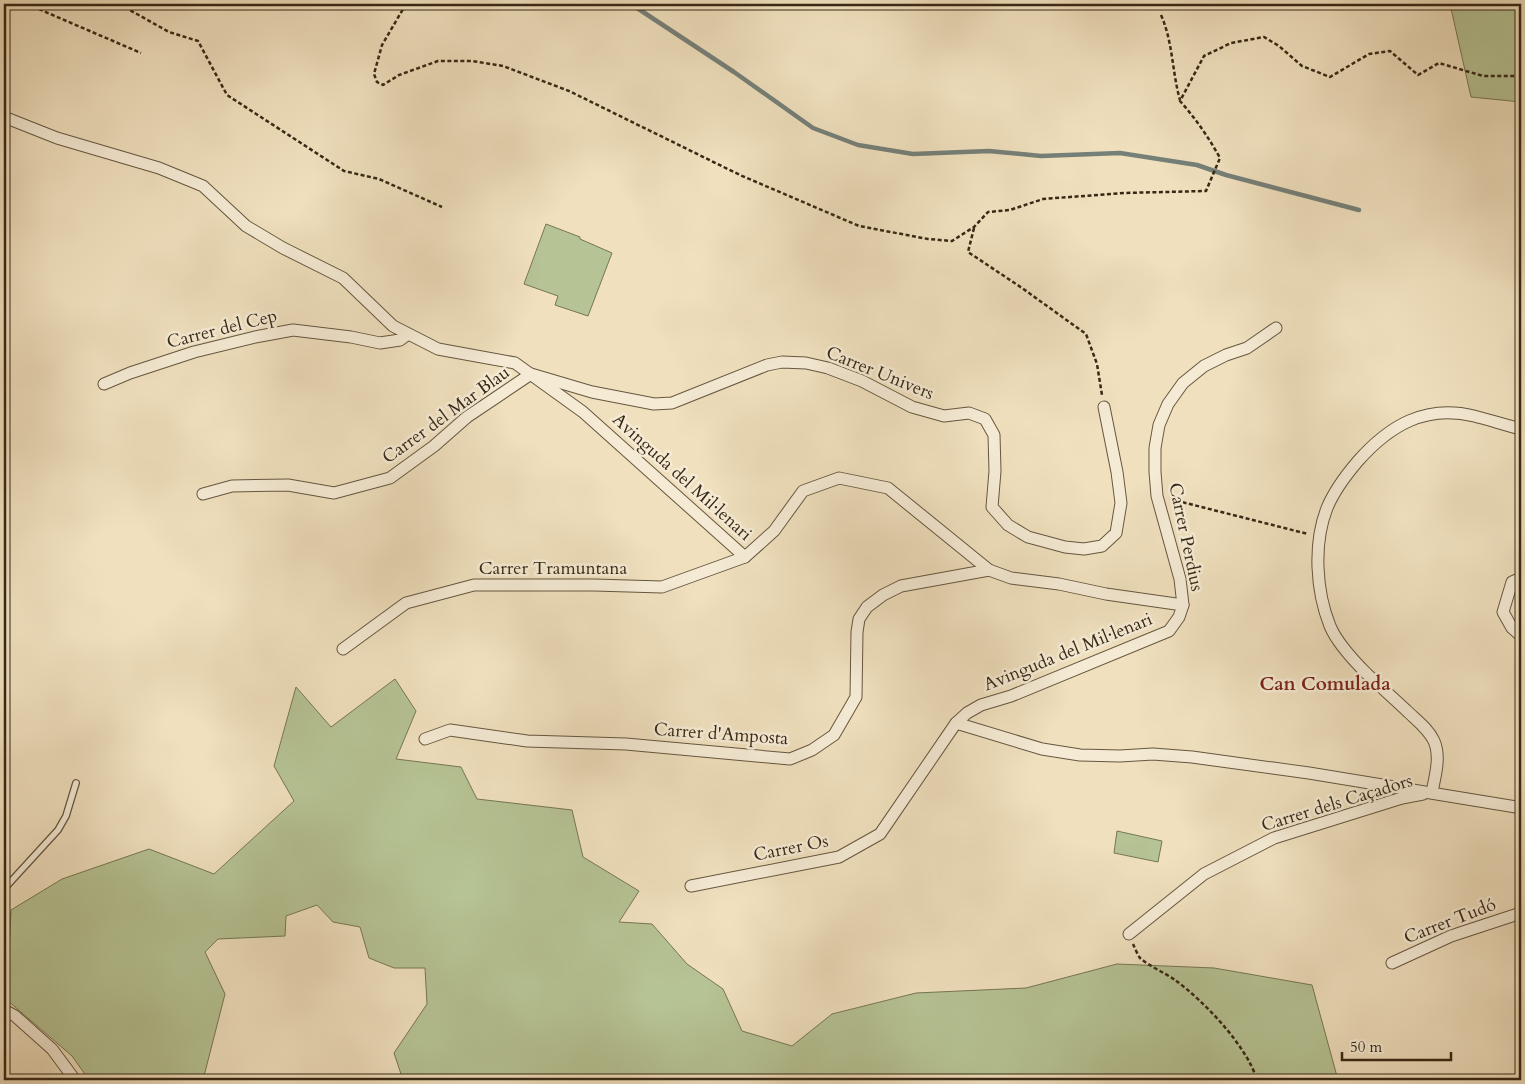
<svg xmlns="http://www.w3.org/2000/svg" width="1525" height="1084" font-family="Cardo,serif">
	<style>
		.green { fill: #b6c394; stroke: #767654 }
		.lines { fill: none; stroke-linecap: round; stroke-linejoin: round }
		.stream { stroke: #758079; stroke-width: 4.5 }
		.service-casing { stroke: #65563f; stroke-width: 8 }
		.minor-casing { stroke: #65563f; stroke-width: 13 }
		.path { stroke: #372815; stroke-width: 2.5; stroke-dasharray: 4 2.5; stroke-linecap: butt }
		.service { stroke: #f5ebd5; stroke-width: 5.5 }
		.minor { stroke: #f5ebd5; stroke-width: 11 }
		.labels { text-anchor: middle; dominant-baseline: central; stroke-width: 5; stroke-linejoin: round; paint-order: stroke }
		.street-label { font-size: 18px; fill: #372815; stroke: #f5ebd5 }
		.neighbourhood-label { font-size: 19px; font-weight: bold; fill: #7a1f14; stroke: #f5ebd5 }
	</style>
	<rect width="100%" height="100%" fill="#f0e0be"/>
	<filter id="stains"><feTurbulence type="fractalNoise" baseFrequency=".004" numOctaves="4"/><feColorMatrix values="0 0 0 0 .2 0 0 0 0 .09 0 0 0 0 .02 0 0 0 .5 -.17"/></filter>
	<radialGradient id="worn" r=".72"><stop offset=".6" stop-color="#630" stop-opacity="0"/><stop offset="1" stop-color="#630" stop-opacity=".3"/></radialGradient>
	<g class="green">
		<polygon points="1450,4 1521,4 1521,102 1471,97"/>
		<polygon points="546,224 580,237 580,239 612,253 588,316 555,305 558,296 524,284"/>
		<polygon points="395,679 416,711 396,759 461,767 477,799 572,810 583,857 639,891 619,922 652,924 687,964 723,989 742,1031 792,1046 832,1014 916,993 1026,988 1117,964 1214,968 1312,985 1338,1080 403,1080 394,1053 427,1004 425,968 394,968 369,958 360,927 333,922 317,905 286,916 285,936 218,939 205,952 225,994 203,1080 159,1080 152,1075 146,1080 89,1080 72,1056 7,1000 11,910 62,879 149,849 214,874 294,801 274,766 296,687 331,727"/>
		<polygon points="1117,831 1162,841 1158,862 1114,853"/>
	</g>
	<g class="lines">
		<polyline class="stream" points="631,4 734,72 813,128 858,145 913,154 989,151 1041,156 1120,153 1197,165 1226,175 1359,210"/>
		<g class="service-casing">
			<polyline id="service" points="4,889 58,830 66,816 76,783"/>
		</g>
		<g class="minor-casing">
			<g id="minor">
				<polyline points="4,117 57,138 159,168 203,186 246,226 283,248 343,278 393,326 438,349 515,363 583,412 745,557 774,531 803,491 839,478 888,488 989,570 1011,578 1059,584 1106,594 1183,605 1179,617 1169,631 1011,696 981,705 967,713 956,723 1042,749 1080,755 1120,756 1153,754 1192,757 1309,773 1516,807 1521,806"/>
				<polyline points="104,384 130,373 194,352 255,337 293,330 351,337 380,343 400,340 408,334"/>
				<polyline points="203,494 232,486 288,485 334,493 390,478 434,446 467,417 531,374 592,392 654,404 672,403 767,365 782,362 806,363 828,368 862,381 912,407 944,416 969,413 985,419 994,435 995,471 992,507 1008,525 1028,537 1065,547 1084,549 1102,546 1116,533 1121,503 1117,472 1104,407"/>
				<polyline points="1521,578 1512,582 1503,612 1512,628 1521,636"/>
				<polyline points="1183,605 1180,579 1157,496 1155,472 1155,448 1159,425 1168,404 1183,383 1204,366 1226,355 1247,348 1276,328"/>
				<polyline points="343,649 406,603 474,585 594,585 662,587 745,557"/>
				<polyline points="425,739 450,730 527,741 626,744 790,759 812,750 834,735 856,697 857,632 859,619 867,607 883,595 901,586 989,570"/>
				<path d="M1432,792C1435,776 1441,757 1434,741C1428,728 1415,719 1406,710C1393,698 1380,686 1367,674C1354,661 1337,643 1330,626C1316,591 1313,544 1327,508C1334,491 1346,475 1358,461C1389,426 1425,404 1474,416C1490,420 1505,425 1521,429"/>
				<polyline points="691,886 839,857 880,834 956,723"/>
				<polyline points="1129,934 1204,874 1274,838 1402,798 1423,794"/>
				<polyline points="1392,963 1451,936 1521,913"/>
				<polyline points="4,1010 15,1016 52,1049 75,1080"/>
			</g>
		</g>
		<g class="path">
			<polyline points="27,4 141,53"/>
			<polyline points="119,4 169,32 198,41 227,95 344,171 379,179 442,207"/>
			<path d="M406,4L382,45L374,74L377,82L383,85L399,75L438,61H472L503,66L569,91L740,175L859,226L928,239L952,241L974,227L988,212L1010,210L1043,199L1124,193L1206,191L1220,158C1209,138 1196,119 1180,101L1204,56L1231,43L1264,37L1279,46L1302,66L1330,77L1369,54L1390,51L1418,75L1439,63L1483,76H1521"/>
			<path d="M1161,15C1173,42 1172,72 1180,100"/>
			<polyline points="974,228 968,252 1022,288 1086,334 1097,364 1102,395"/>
			<polyline points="1170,499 1308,534"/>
			<path d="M1133,944C1135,948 1137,954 1140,958C1149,966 1165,973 1175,980C1204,1001 1247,1046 1257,1080"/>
		</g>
		<use href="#service" class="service"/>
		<use href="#minor" class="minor"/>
	</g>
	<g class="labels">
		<g class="street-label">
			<text transform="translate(222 329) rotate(-14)">Carrer del Cep</text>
			<text transform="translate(880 373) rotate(22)">Carrer Univers</text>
			<text transform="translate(446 415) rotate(-36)">Carrer del Mar Blau</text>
			<text transform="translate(682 477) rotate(42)">Avinguda del Mil·lenari</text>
			<text transform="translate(1186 537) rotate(78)">Carrer Perdius</text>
			<text x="553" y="568">Carrer Tramuntana</text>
			<text transform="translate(1068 652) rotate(-22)">Avinguda del Mil·lenari</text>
			<text transform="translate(721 734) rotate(4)">Carrer d'Amposta</text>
			<text transform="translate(1337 803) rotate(-17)">Carrer dels Caçadors</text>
			<text transform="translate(791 848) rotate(-11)">Carrer Os</text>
			<text transform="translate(1450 921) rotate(-21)">Carrer Tudó</text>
		</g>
		<g class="neighbourhood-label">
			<text x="1325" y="684">Can Comulada</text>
		</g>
	</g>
	<rect width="1525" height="1084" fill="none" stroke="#f0e0be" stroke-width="20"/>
	<rect x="5" y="5" width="1515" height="1074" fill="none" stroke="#372815" stroke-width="2.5"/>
	<rect x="10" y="10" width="1505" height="1064" fill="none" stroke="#372815"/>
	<path d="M1342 1052v8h109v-8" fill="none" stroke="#372815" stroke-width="2.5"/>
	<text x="1350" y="1052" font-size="15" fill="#372815" stroke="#f5ebd5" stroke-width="4" paint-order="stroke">50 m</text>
	<rect width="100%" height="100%" filter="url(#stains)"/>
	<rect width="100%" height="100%" fill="url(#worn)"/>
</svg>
